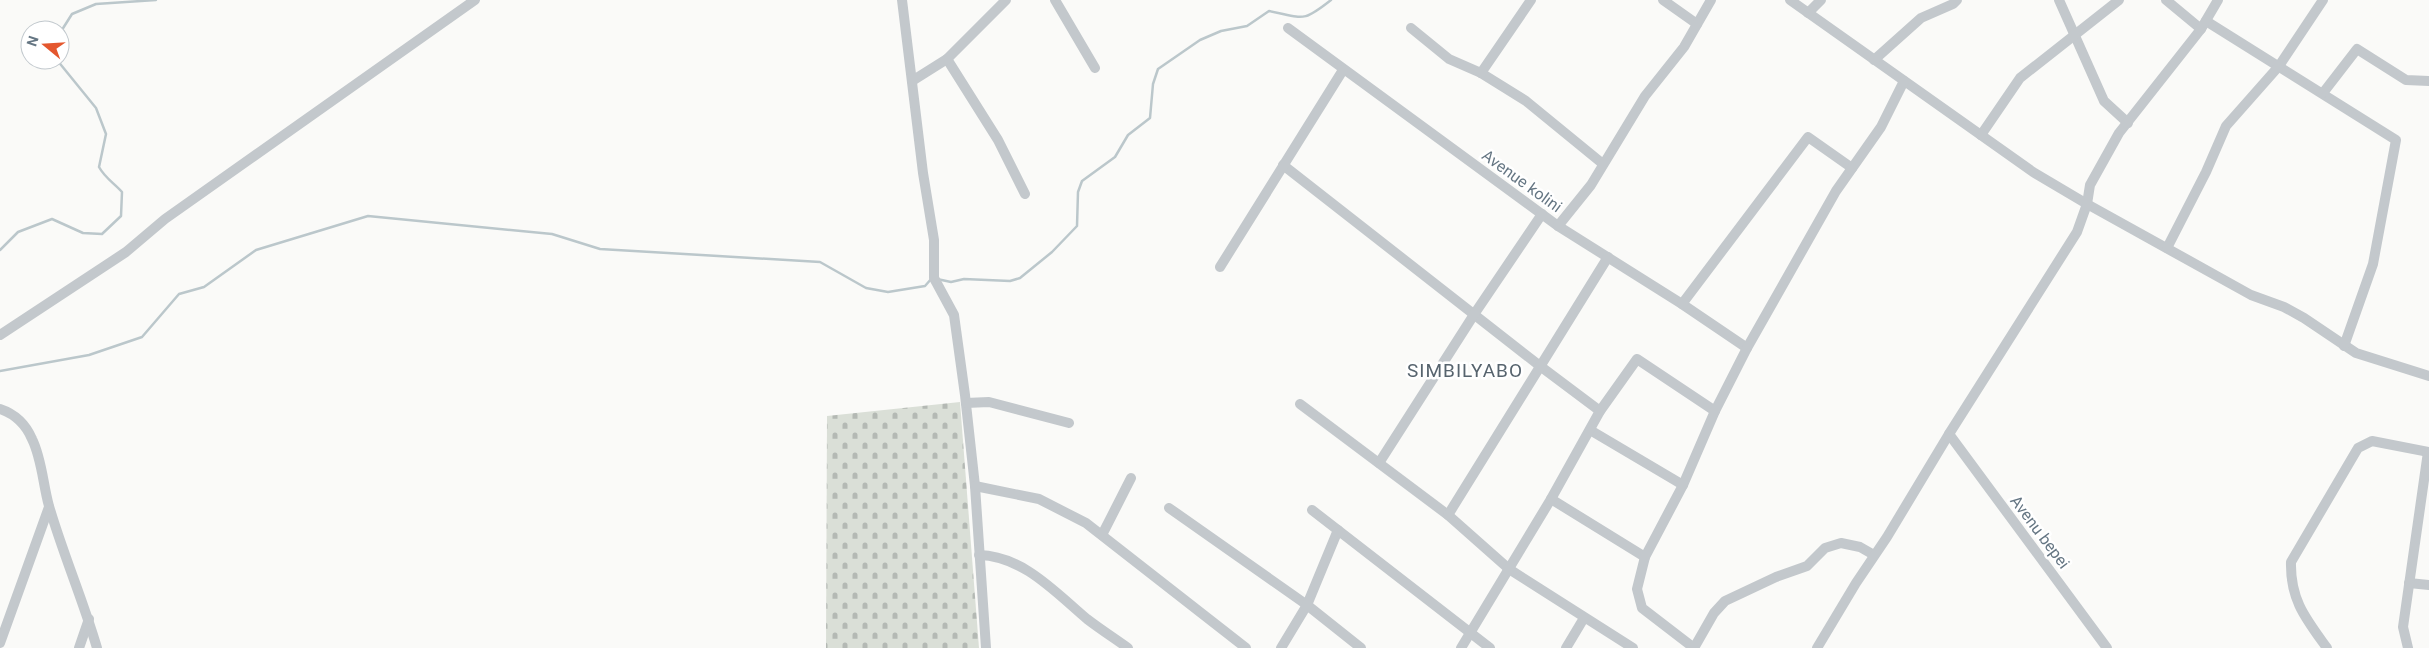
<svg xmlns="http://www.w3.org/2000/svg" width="2429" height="648" font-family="Roboto,sans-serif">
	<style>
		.cemetery { fill: url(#cemetery-stones) }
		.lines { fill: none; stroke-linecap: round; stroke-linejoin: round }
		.stream { stroke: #bbc7cb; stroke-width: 2.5 }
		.minor { stroke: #c3c8cc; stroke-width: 10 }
		.labels { text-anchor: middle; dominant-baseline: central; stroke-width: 5; stroke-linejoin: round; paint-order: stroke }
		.street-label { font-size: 16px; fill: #657683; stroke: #fff }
		.quarter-label { font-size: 19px; letter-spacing: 1px; fill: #57646e; stroke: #fff }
	</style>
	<defs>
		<pattern id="cemetery-stones" width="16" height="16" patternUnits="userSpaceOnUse" patternTransform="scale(1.25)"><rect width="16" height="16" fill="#dadfd7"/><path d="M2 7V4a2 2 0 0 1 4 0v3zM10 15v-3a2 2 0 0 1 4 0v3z" fill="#b4b9b4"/></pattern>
	</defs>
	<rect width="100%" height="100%" fill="#fafaf8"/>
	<polygon class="cemetery" points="960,402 979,648 826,648 827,416"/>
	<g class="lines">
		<g class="stream">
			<polyline points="60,33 72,14 96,4 156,0"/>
			<path d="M0,250L18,232L52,219L83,233L102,234L121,216L122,192C114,183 105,178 99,167L106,134L96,108L57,60"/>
			<path d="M937,279L951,282L964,279L1010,281L1020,278L1052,252L1077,226L1078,192L1082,181L1115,157L1128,135L1150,118L1153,84L1158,69L1200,40L1221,31L1247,26L1269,11C1304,18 1302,23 1331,0"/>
			<polyline points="0,371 89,355 142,337 179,294 204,287 256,250 368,216 552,234 600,249 820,262 866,288 888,292 925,286 932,278"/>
		</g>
		<g class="minor">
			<polyline points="902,0 923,173 934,240 934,278 954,315 965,395 975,486 986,648"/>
			<polyline points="1055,0 1095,68"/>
			<polyline points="1663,0 1697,24"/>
			<polyline points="1790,0 2033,172 2087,204 2251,295 2284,307 2304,318 2356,353 2429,376"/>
			<polyline points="2059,0 2104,101 2128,123"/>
			<polyline points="2166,0 2201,29"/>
			<polyline points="1808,13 1821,0"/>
			<polyline points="2206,21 2396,140 2373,264 2344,346"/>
			<polyline points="1288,28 1558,226 1682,304 1747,348"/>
			<polyline points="1411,28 1449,59 1481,73 1526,101 1603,164"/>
			<polyline points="947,59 998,140 1025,194"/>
			<polyline points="1874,60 1921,18 1953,4 1957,0"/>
			<polyline points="1481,73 1531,0"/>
			<polyline points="912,81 947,59 1006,0"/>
			<polyline points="2323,93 2357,49 2406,80 2429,81"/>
			<polyline points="1981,135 2020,78 2119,0"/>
			<polyline points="1283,165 1540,366 1600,411"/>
			<polyline points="1558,226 1591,185 1645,96 1684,47 1711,0"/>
			<polyline points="2167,248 2206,172 2226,126 2279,66 2323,0"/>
			<polyline points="1220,267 1343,70"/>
			<polyline points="1682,304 1808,137 1852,168"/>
			<polyline points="0,335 126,252 165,219 475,0"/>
			<polyline points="966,403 989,402 1069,423"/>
			<polyline points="1300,404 1448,515 1509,569 1633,648"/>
			<path d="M0,409C15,414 26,425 32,439C42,459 43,485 49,506C63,554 83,600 97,648"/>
			<polyline points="1590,430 1683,485"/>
			<polyline points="1949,434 2107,648"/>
			<polyline points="1379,463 1475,313 1542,214"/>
			<polyline points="975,486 1039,499 1086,523 1246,648"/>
			<polyline points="1551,499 1645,557"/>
			<polyline points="1169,508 1307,605 1361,648"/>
			<polyline points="1312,510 1490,648"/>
			<polyline points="1448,515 1608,257"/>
			<polyline points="1102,535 1131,478"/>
			<path d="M979,555C1023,556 1055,592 1087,619C1100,629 1114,638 1128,648"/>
			<polyline points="2409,583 2429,585"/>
			<polyline points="0,643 49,507"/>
			<polyline points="79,648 89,619"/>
			<polyline points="1281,648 1307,605 1338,530"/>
			<polyline points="1461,648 1551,499 1600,411 1637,359 1715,411"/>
			<polyline points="1566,648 1584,618"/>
			<polyline points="1694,648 1642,608 1637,589 1645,557 1683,485 1715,411 1747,348 1836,191 1881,127 1904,81"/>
			<polyline points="1694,648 1714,613 1725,601 1776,577 1807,566 1825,548 1841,543 1860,547 1874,555"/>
			<polyline points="1817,648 1856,583 1887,537 1949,434 2077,232 2087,204 2090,185 2119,133 2201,29 2218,0"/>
			<path d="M2327,648C2306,619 2290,600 2291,562L2358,448L2372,441L2429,452"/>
			<polyline points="2408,648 2403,627 2428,452"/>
		</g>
	</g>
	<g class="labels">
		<g class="street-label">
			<text transform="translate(1522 181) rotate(36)">Avenue kolini</text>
			<text transform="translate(2040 532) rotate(53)">Avenu bepei</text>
		</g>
		<g class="quarter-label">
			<text x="1465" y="370">SIMBILYABO</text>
		</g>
	</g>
	<g transform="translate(45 45) rotate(288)"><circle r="24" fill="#ffffff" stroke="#c1c8cd"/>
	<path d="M0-4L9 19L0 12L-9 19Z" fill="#e4572e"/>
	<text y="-8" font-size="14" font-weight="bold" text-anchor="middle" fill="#657683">N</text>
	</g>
</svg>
